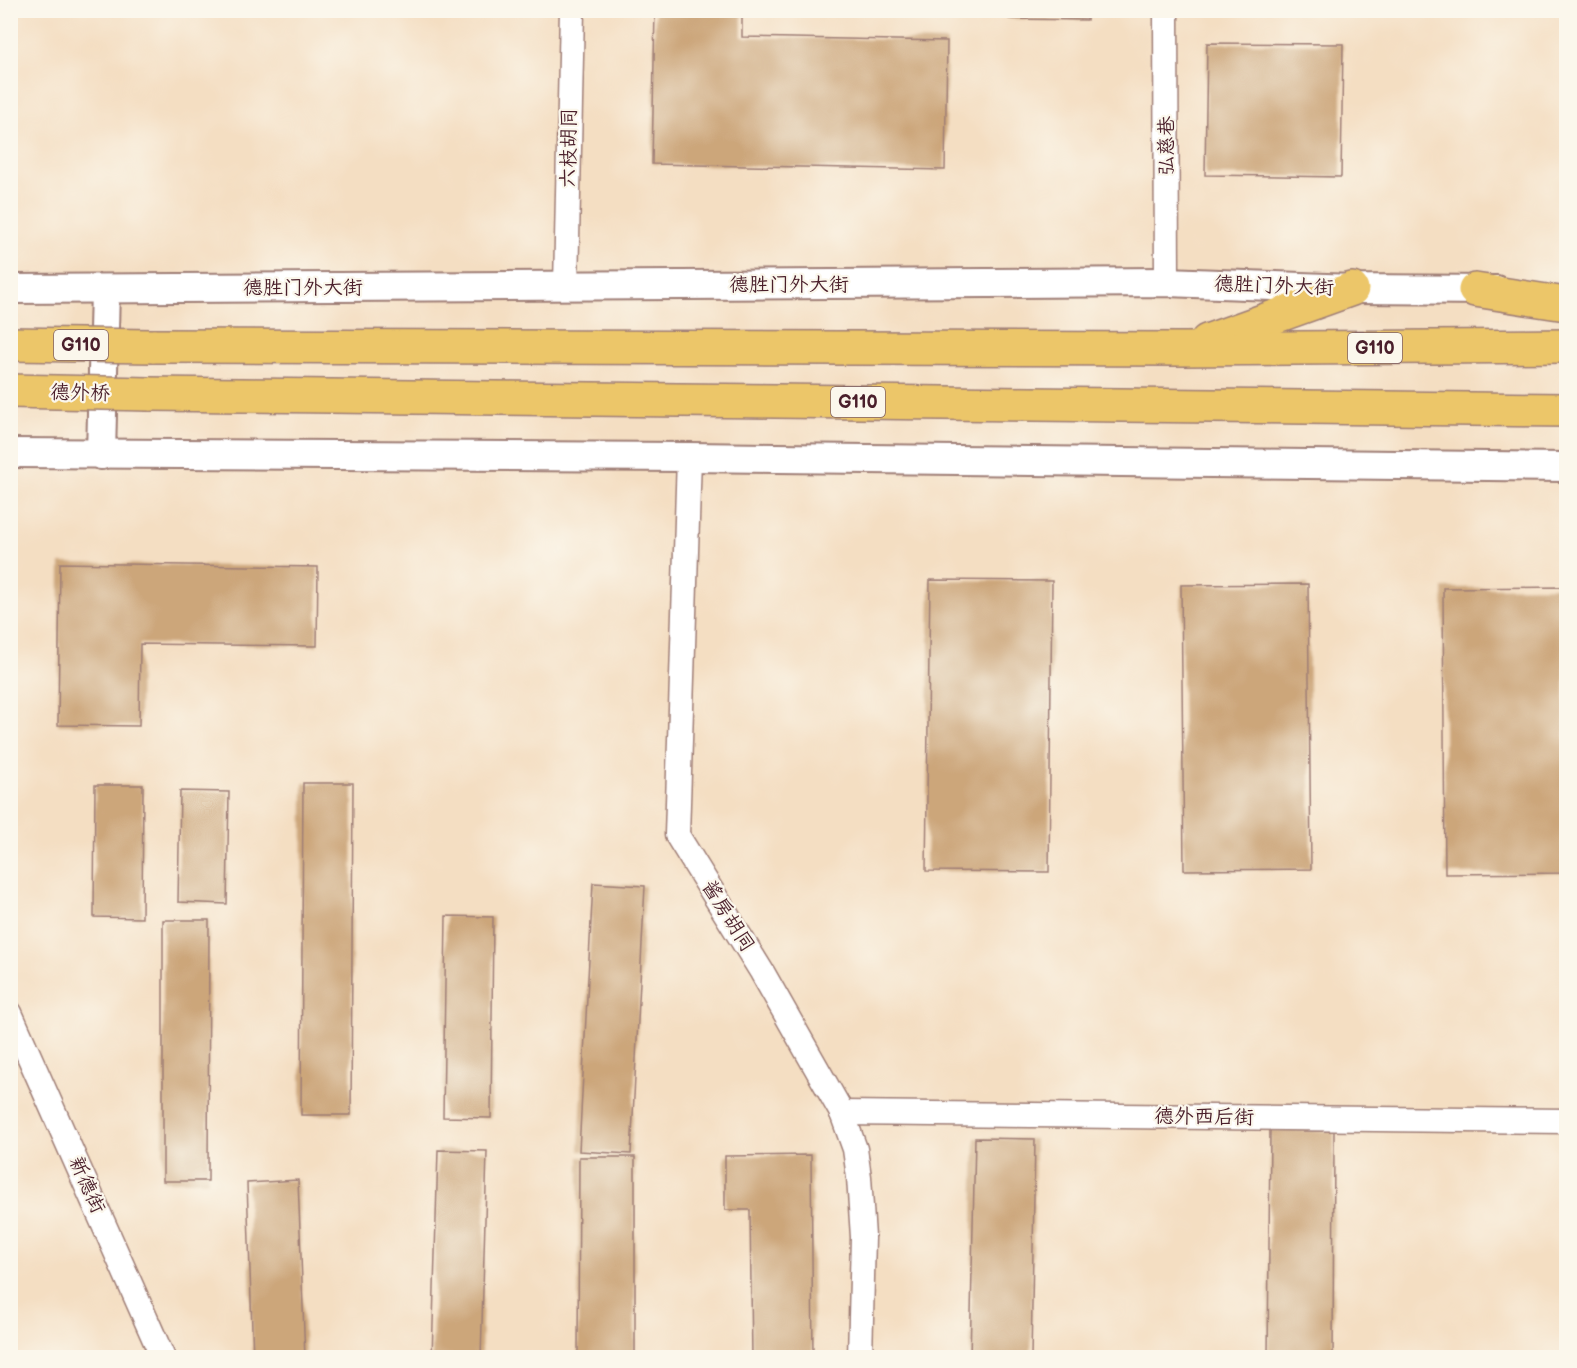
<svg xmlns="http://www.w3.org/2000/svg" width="1577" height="1368" font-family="'Balsamiq Sans','LXGW WenKai TC',sans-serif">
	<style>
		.building { fill: #cca67a }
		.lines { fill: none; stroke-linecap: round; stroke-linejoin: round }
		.minor-casing { stroke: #9f7e76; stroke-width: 27 }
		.tertiary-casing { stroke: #9f7e76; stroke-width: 32 }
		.trunk-casing { stroke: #9f7e76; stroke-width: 36 }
		.minor { stroke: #fff; stroke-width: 24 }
		.tertiary { stroke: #fff; stroke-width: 28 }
		.trunk { stroke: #ecc669; stroke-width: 33 }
		.trunk-bridge-casing { stroke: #9f7e76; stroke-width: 36; stroke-linecap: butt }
		.trunk-bridge { stroke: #ecc669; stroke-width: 33 }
		.labels { text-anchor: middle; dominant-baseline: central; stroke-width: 4.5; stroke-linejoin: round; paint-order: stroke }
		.shield { fill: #fbf7ec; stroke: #7f6065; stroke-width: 1.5 }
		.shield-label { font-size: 18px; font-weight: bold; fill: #4a1f2b }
		.street-label { font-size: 20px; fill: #4a1f2b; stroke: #fbf7ec }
	</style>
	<rect width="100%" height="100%" fill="#fbf7ec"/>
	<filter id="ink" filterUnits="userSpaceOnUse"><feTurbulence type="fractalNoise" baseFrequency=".0167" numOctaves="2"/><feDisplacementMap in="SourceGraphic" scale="12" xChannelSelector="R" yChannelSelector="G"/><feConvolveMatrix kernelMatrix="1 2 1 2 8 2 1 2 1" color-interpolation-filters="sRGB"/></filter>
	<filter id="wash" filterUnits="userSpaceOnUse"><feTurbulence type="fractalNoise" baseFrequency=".008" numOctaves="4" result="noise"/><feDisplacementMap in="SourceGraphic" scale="24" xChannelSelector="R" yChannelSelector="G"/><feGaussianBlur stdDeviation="1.35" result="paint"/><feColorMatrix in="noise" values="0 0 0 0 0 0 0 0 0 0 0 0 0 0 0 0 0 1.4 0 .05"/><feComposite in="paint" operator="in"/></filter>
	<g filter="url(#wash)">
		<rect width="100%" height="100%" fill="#f4dec2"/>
		<g id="blocks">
			<g class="building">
				<polygon points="655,10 742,10 742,37 947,41 945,170 652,164"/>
				<polygon points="1009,10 1088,10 1087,20 1009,19"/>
				<polygon points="1207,43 1343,44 1341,177 1205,175"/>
				<polygon points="60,563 318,567 317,646 140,644 139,726 58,725"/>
				<polygon points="930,580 1052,581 1049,872 926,871"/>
				<polygon points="1308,584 1311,869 1184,870 1181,585"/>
				<polygon points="1564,587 1566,873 1445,874 1443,588"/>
				<polygon points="303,783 353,783 351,1115 301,1115"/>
				<polygon points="95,785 143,785 142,918 94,917"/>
				<polygon points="180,791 229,792 227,904 178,902"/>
				<polygon points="593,883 645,886 631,1154 579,1151"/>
				<polygon points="446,916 493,917 491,1118 443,1117"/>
				<polygon points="163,920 209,920 208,1181 163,1181"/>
				<polygon points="1270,1130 1334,1131 1333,1358 1268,1358"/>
				<polygon points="975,1138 1035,1139 1031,1358 970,1358"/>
				<polygon points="438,1150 487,1151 481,1358 432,1358"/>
				<polygon points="811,1155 813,1358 752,1358 750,1210 725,1210 725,1156"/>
				<polygon points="579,1157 635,1157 635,1358 578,1358"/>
				<polygon points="298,1180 305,1358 253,1358 247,1183"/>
			</g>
		</g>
	</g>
	<g filter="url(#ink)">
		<use href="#blocks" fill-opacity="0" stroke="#9f7e76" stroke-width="1.5"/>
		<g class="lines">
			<g class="minor-casing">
				<g id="minor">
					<polyline points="1166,10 1167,282"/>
					<polyline points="566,286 572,10"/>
					<polyline points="689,457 677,835 762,972 842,1113 855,1149 859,1177 863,1237 860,1358"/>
					<polyline points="10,1013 163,1358"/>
					<polyline points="842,1113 1566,1121"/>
				</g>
			</g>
			<g class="tertiary-casing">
				<g id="tertiary">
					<polyline points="10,289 1167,282 1352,289 1496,290"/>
					<polyline points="10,453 689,457 1566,467"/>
					<polyline points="101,455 105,289"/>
				</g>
			</g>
			<g class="trunk-casing">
				<g id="trunk">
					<polyline points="1475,290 1566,304"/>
					<polyline points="1207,341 1352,289"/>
					<polyline points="152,346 1183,349 1566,346"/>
					<polyline points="149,394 1566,410"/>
				</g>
			</g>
			<use href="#minor" class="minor"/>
			<use href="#tertiary" class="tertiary"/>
			<use href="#trunk" class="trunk"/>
			<g class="trunk-bridge-casing">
				<g id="trunk-bridge">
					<polyline points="10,344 152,346"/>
					<polyline points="10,391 149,394"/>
				</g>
			</g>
			<use href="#trunk-bridge" class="trunk-bridge"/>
		</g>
	</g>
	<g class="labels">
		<g class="shield">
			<rect x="54" y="330" width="54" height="30" rx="4.5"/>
			<rect x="1348" y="333" width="54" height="30" rx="4.5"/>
			<rect x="831" y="387" width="54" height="30" rx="4.5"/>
		</g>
		<g class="shield-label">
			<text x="81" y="345">G110</text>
			<text x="1375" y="348">G110</text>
			<text x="858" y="402">G110</text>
		</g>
		<g class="street-label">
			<text transform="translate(1167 146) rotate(-90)">弘慈巷</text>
			<text transform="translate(569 148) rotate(-89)">六枝胡同</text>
			<text x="789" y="285">德胜门外大街</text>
			<text transform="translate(1274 286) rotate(2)">德胜门外大街</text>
			<text x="303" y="288">德胜门外大街</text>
			<text transform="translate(80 393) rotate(1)">德外桥</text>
			<text transform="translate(728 916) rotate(58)">酱房胡同</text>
			<text transform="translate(1204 1117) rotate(1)">德外西后街</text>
			<text transform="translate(87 1185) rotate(66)">新德街</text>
		</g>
	</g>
	<rect width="1577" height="1368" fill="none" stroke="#fbf7ec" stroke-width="36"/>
</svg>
